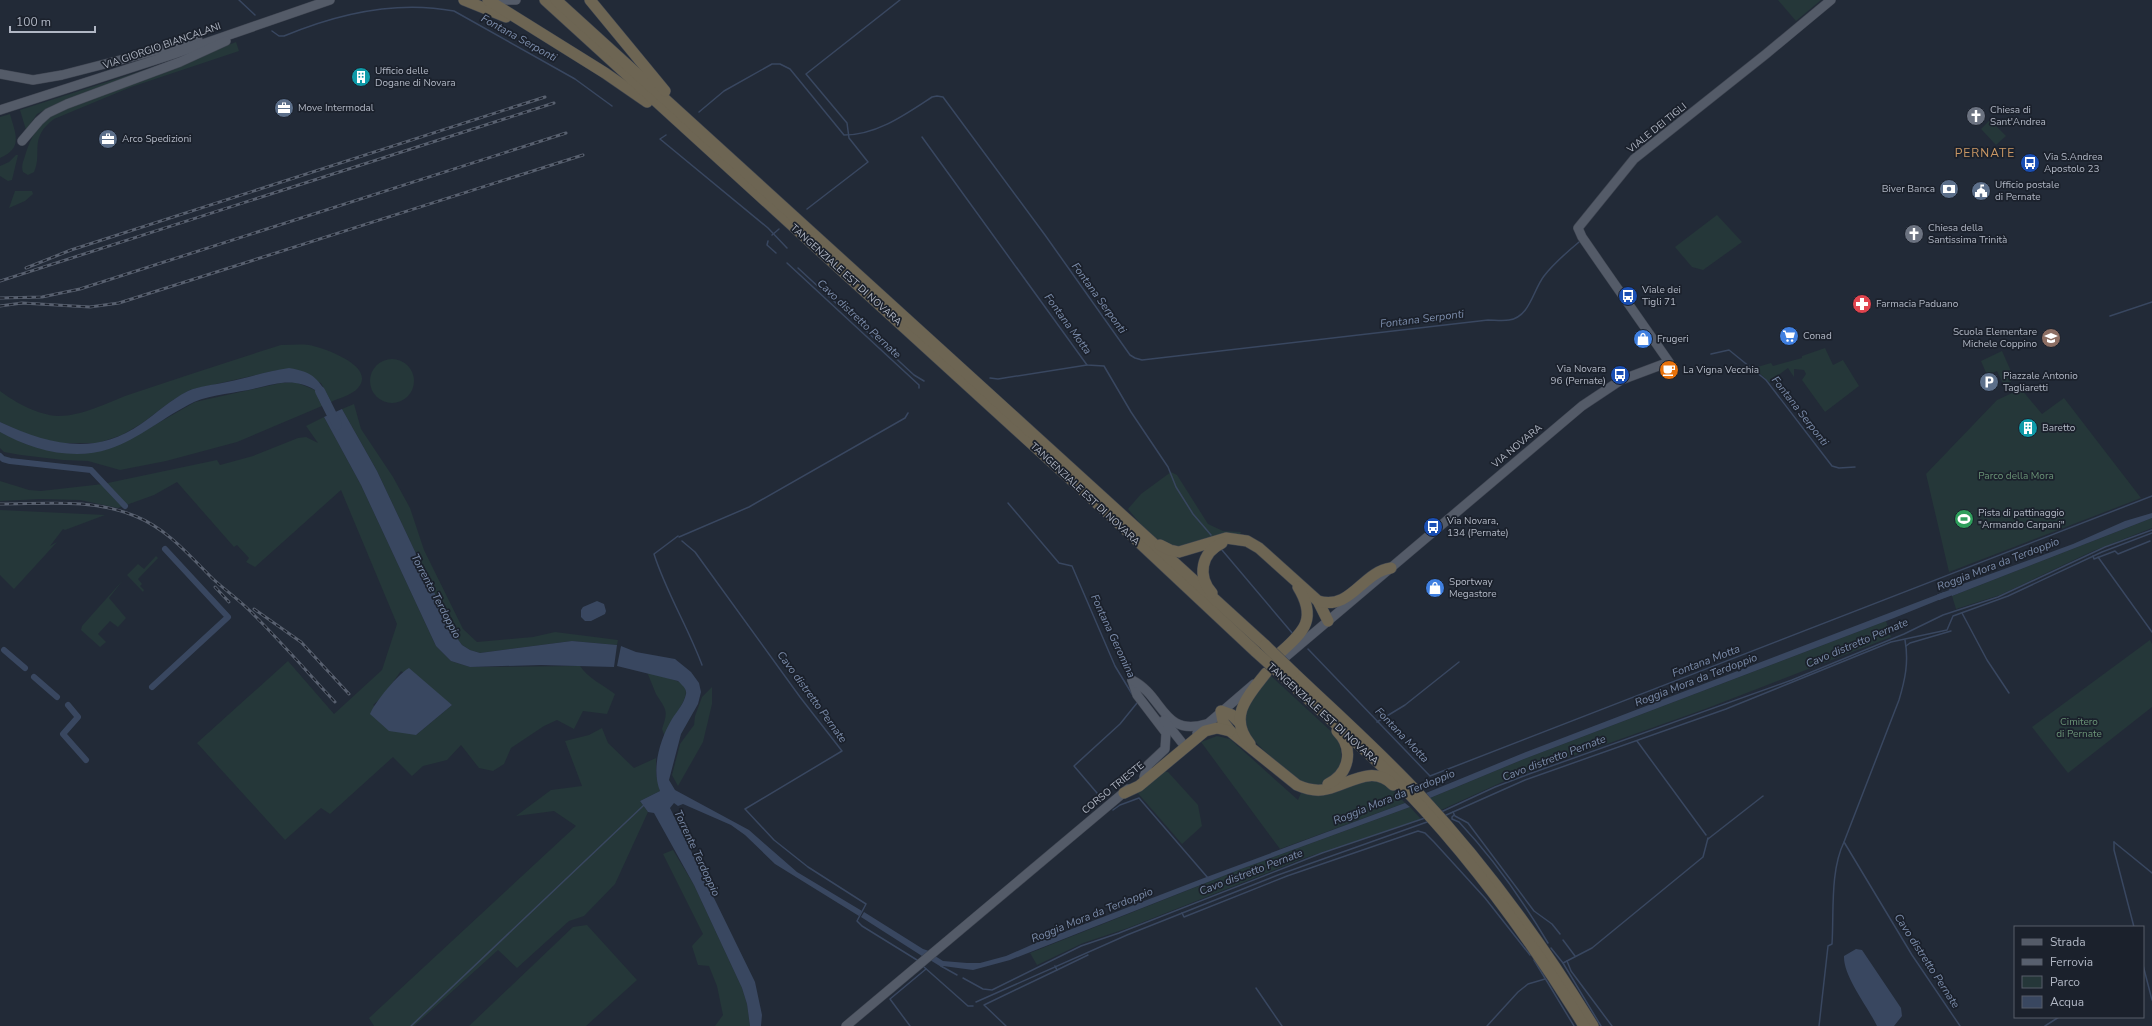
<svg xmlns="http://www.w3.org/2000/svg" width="2152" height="1026" font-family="'Nunito Sans',sans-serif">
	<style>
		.green { fill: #253739; fill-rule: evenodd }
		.water { fill: #394760 }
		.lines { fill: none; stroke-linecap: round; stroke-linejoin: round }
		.stream { stroke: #394760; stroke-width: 1.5 }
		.canal { stroke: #394760; stroke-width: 6 }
		.river { stroke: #394760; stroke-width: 10 }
		.major-casing { stroke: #3f4551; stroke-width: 10 }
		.highway-casing { stroke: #3e444f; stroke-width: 12 }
		.major { stroke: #545b68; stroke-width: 9 }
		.highway { stroke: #6d6553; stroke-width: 11 }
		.rail-casing { stroke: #58606f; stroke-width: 3 }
		.rail { stroke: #1b212c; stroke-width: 1.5; stroke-dasharray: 4.5; stroke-linecap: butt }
		.highway-bridge-casing { stroke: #3e444f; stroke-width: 12; stroke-linecap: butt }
		.highway-bridge { stroke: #6d6553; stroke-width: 11 }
		.labels { text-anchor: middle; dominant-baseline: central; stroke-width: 3.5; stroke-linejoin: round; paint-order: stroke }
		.street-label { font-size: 10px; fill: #b1b7c4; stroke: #1b212c }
		.poi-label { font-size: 10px; fill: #b1b7c4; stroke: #1b212c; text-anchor: start }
		.park-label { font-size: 10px; fill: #6a9376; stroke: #1b212c }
		.water-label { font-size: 11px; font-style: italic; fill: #7b8caa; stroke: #1b212c }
		.quarter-label { font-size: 12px; letter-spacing: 1px; fill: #cb9864; stroke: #1b212c }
	</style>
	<rect width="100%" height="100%" fill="#222a37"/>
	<g class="green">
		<polygon points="1778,0 1821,0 1796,21"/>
		<path d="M236,42L239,51L131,87L54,119C28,138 43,153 34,172L28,175L23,172C21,166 23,162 25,156C33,130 41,121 65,109Z"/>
		<polygon points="169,62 50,107 37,114 26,130 20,110"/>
		<path d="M10,114C15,133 24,148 0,158V117Z"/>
		<polygon points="1990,120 2006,136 1996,145 1981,129"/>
		<polygon points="16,155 18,155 12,180 8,181 0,176 0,166 9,162"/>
		<polygon points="15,191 32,191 33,194 25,201 9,208"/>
		<polygon points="1717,215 1742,242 1703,270 1692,267 1675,247"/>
		<path d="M281,345C290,345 300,344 309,345C324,348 377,366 358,388C352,395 339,398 331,402L321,383L278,370L190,390L173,400L141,424L122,435L98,443H59L33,437L0,422V391C16,403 38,415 58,416C83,416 106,403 128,395C179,378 230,361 281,345Z"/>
		<polygon points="1825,348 1833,365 1843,360 1859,386 1825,412 1802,380 1806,374 1804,370 1794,369 1794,377 1788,368 1769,382 1754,368 1771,363 1773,366 1802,358 1802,356"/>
		<polygon points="2002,351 2014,378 2005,388 1997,371 1987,375 1981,361"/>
		<circle cx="392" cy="381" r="22"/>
		<polygon points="295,382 315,390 322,406 237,442 166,461 120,470 88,461 63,460 21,455 4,452 0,448 0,432 28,445 83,454 108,449 132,438 195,402 281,383"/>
		<polygon points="2021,389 2042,414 2064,398 2141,498 1949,572 1926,474 1997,400"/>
		<polygon points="354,404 361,429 393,477 410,508 424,550 463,629 477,642 533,637 555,632 618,640 617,645 572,641 480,653 470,650 462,645 454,634 377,471 342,409"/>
		<path d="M324,417L361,485L436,646L451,661L470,667L580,666C588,678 603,685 615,694L607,714L583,711L574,729L557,720L544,726L511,748L504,764L493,771L479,768L461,745L447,760L423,766L412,776L393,757L330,814L321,808L285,840L197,743L288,661L334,714L382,670L397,624L341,490L255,567L246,562L249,558L237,545L234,547L177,482L154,495L118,508L80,500L41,499L0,501V481L29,490L41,491L103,484L217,460L220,465L253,456L298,438L306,437L318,443L306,426ZM401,671L452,705L416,735L373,705L383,696Z"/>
		<path d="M1171,472L1177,475L1208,524L1223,531L1241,532L1240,535C1224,539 1181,553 1166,546C1153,540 1138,521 1128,509L1141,494Z"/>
		<polygon points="0,510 105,515 65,530 63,529 50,546 57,542 14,589 0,575"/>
		<polygon points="2152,518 2152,528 2093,551 2000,595 1956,609 1952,596"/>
		<polygon points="156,556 158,558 138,579 142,584 140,586 144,590 143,592 127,575 138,564 144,569"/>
		<polygon points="123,580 109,598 126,618 118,627 110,621 98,634 106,642 100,647 81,630 82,626"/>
		<polygon points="1886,621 1891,637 1705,709 1511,778 1441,810 1430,798 1524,759"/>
		<polygon points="2150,640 2152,644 2152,707 2068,773 2032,727"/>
		<path d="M647,672C657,676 667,677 677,681C697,688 678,710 672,720C669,725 667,731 665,737L662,729C669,710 666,710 656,694C653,687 650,679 647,672Z"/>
		<path d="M1271,676L1334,734C1354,762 1329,796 1300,782C1293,778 1257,745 1252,738C1248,733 1246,727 1243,722L1251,698Z"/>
		<polygon points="712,687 712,704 703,742 678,786 672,775 680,744 694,725 695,716 702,697"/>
		<polygon points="602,728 608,743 634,768 656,758 656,775 660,791 640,801 648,812 615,884 584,916 569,921 517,968 498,950 414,1026 374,1026 369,1018 576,826 554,811 516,816 551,790 582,786 565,741 589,735"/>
		<polygon points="1217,736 1230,739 1298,800 1301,793 1309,795 1356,782 1378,779 1392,789 1405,803 1280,849 1201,742"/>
		<polygon points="1162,771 1168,772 1198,805 1202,826 1182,844 1136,791"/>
		<polygon points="1410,807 1421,819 1302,859 1128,928 1083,943 1037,965 1030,953 1241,869"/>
		<polygon points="673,850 694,885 742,988 747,1004 750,1026 715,1026 723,1015 717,986 709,966 698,965 692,946 703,934 663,854"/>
		<polygon points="587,925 637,980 586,1026 469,1026 573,927"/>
	</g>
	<g class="water">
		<path d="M289,368C314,372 319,379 331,402L322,406L315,390C295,378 278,383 257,388C237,393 213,394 194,402C165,416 139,439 109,449C74,461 31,450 0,432V422C48,444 93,457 141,424C157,413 170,400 188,391C199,386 214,385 227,382C247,378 268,371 289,368Z"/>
		<polygon points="342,409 377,471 454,634 462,645 470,650 480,653 572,641 617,645 614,667 541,665 470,667 451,661 436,646 361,485 324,417"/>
		<polygon points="2152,513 2152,518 1952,596 1949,589 2073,544 2125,521"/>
		<polygon points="1944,592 1946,597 1894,618 1524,759 1430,798 1426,793 1521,754"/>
		<polygon points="597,601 604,604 606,611 605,614 591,621 585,621 581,617 581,610 583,607"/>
		<path d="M621,646L636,652L675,659L691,672L699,683L701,692L698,704L681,734L669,780L675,790L749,830L797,872L862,911L859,916L775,864L745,835L731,825L683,804L678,806L674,803L670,808L755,982L762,1015L761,1026H750L747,1004L742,988L694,885L654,813L648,812L640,801L660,791C651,769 660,739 672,719C677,711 684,704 686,694C687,689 682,685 678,681L617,666Z"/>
		<path d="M409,668L452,705L416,735L389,731L370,714C374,703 399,673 409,668Z"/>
		<polygon points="1405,803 1410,807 1241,869 1010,960 973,970 943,966 943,968 930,960 935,956 943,961 967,963 980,963 1006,956 1038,942 1204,878"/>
		<polygon points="864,912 923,949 929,951 922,956 861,917"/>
		<path d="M1856,949L1862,950L1901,1008L1902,1016L1894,1026H1877C1868,1007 1843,976 1844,956Z"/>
	</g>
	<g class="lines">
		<g class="stream">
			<polyline points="239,0 255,15"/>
			<path d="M272,31L279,36H284C339,13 396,0 454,11L575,79L612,106"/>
			<path d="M699,112L724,91L772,64H780L790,69L844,135C877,135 906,114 932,97L937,96L943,97L1045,235L1130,355L1135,358L1142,360L1488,320C1494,320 1503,321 1509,320C1530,317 1533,290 1544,276C1554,263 1567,252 1579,242"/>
			<polyline points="666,135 660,139 768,228 787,248"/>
			<polyline points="922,137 1087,365 1104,366 1131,412 1168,467 1176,487 1193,514 1211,535"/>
			<polyline points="807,209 868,162 849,138 847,123 806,74 900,0"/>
			<polyline points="772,235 779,229"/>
			<polyline points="768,241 767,245 776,253"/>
			<polyline points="787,263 919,385 919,388"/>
			<polyline points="798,268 914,375 924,381"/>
			<polyline points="2110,316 2152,302"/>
			<polyline points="1711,354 1729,350 1766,380 1832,466 1839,468 1855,467"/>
			<polyline points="990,378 998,379 1087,365"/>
			<polyline points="1008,503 1059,563 1072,566 1115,666 1132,694"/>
			<path d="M678,536L654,554C666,592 688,627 702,665"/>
			<polyline points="679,537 749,507 905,418 908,413"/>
			<polyline points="682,541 695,552 800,697 842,751 745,809 774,840 808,867 866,904 857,921 862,926 917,960"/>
			<polyline points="1222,550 1293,634"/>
			<polyline points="2093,556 2094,559 2115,551 2118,554 2150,541"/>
			<polyline points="2098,557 2152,632"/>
			<polyline points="1962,613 1987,660 2009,693"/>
			<path d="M1905,640C1909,662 1905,680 1899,700L1844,842L1912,955L1960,1026"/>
			<polyline points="1906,646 1910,643 1951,631"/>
			<polyline points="1308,649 1430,776 2152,496"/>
			<polyline points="1377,722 1405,705 1459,662"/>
			<polyline points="1637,741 1706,835"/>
			<polyline points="1097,793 1074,766 1120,724 1137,703"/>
			<polyline points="1113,810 1120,805 1139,798 1208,878"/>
			<polyline points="1441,812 1495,787 1529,774 1792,680 1904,634 1943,615 1998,597 2105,547 2152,530"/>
			<polyline points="1453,812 1455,816 1468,823 1534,911 1552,924 1560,934"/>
			<path d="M1454,815L1452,817V819L1459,822C1493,858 1523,901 1548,943"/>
			<polyline points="1444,816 1525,780 1726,709 1891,642 1947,630 1953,616 2008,596 2102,552 2152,533"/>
			<polyline points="1708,839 1763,796"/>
			<polyline points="2114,842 2114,850 2134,927"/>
			<polyline points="2114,842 2152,873"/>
			<polyline points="1182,913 1184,917 1287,876 1418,831 1425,833 1434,842 1485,898 1530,955"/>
			<polyline points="1563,940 1575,956"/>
			<polyline points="1551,948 1563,963 1601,1026"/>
			<polyline points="1534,960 1574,1026"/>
			<polyline points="1567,961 1571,971 1612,1026"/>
			<polyline points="1563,963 1592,948 1703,857 1708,838"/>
			<polyline points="2143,965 2152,1000"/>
			<polyline points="941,966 957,975"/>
			<polyline points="924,967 968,1006 973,1006"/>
			<polyline points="1057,970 1088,955"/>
			<polyline points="963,978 983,989 992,990 1081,946 1119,933 1322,853 1425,818"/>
			<polyline points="1256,988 1282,1026"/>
			<polyline points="976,1002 1127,935 1278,875 1427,822"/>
			<polyline points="411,1026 644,805"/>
			<polyline points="910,1026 890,999 926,969"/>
			<polyline points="1006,1026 984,1005 1057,970 1055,966"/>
			<polyline points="1487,1026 1518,992 1528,984 1545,979"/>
			<path d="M1819,1026L1828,946L1832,944C1834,912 1830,871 1844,842"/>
			<polyline points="2045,1026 2059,1017"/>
		</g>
		<g class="canal">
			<polyline points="0,456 3,459 10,461 91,470 125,506"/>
			<polyline points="1939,597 1958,590"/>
			<polyline points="4,650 25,668"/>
			<polyline points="34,677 57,697"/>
			<polyline points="152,687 228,617 165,549"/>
			<polyline points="68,705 78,717 63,734 86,760"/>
		</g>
		<polyline class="river" points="320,391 337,425"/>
		<g class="major-casing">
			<g id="major">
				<polyline points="499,0 516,0"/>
				<polyline points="0,74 33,80 62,75 198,40"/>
				<polyline points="0,110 174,54 330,0"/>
				<polyline points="22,141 39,121 48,113 67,104 180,62 226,41"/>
				<polyline points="1276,665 1582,406 1621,380 1669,362 1602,266 1582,237 1578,228 1634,159 1766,54 1831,0"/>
				<polyline points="1132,680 1137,695 1166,733 1165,749 1148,765 1144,777"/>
				<path d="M1132,680C1164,696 1162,737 1206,724"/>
				<polyline points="1164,720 1183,744"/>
				<polyline points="1197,733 1254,684"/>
				<polyline points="846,1026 1128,789"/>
			</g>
		</g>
		<g class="highway-casing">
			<g id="highway">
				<polyline points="464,0 506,17"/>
				<polyline points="488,0 605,73 647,102"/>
				<polyline points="545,0 1112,517 1256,652"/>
				<polyline points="556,0 1265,645"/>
				<polyline points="590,0 665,91"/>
				<polyline points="1160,545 1170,550 1179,552 1226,538 1247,541 1259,548 1318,601 1328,621"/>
				<path d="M1212,593C1197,576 1201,553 1222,543"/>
				<path d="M1318,601C1351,611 1362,572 1391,568"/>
				<path d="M1281,652C1305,631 1317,618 1298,587"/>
				<path d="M1293,672C1335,712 1379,751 1419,794C1485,865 1542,943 1593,1026"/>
				<path d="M1285,678C1319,710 1355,740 1388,772C1464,848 1528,935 1584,1026"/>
				<path d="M1240,723L1232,715L1221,711L1223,722L1230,731L1297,785C1306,789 1316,792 1327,789C1349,784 1373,764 1393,785"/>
				<path d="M1250,744C1227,716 1249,695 1266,673"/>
				<path d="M1328,784C1350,773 1354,748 1337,731"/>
				<polyline points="1124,793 1139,786 1205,731 1217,728 1230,731"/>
			</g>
		</g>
		<use href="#major" class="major"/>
		<use href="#highway" class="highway"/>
		<g class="rail-casing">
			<g id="rail">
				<polyline points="26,268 71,250 545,97"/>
				<polyline points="0,281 554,103"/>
				<polyline points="0,298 42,297 80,289 566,133"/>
				<polyline points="0,306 22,303 90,307 119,303 583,155"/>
				<path d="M0,504C45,504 91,498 135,516C167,529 188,554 212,578C226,591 242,602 255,616C283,644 309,674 335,702"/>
				<polyline points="215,587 229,602"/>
				<polyline points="254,609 301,642 349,694"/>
			</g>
		</g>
		<use href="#rail" class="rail"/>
		<g class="highway-bridge-casing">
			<g id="highway-bridge">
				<polyline points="1265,645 1293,672"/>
				<polyline points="1256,652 1285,678"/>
			</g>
		</g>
		<use href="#highway-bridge" class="highway-bridge"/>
	</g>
	<defs>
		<g id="building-disc" transform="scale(1)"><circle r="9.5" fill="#0f9aa8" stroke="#1b212c"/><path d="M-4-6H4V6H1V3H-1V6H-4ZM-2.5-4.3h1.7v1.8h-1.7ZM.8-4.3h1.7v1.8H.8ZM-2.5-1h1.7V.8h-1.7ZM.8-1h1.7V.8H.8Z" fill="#fff"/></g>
		<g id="office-disc" transform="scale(1)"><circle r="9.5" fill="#5c6f8a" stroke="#1b212c"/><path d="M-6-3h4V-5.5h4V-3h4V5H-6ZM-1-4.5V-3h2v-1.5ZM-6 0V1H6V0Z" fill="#fff"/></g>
		<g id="church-disc" transform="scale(1)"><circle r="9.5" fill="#6b7280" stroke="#1b212c"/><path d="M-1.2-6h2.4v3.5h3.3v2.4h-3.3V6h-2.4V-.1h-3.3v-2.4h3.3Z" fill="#fff"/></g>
		<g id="bus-disc" transform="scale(1)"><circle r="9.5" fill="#1a4fb4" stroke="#1b212c"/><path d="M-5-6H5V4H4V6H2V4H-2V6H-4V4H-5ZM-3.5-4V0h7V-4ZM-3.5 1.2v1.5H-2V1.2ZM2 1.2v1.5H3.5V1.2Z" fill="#fff"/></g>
		<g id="bank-disc" transform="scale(1)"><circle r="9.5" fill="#5c6f8a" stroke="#1b212c"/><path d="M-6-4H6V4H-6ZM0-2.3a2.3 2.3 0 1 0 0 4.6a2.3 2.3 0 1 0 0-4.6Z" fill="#fff"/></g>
		<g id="civic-disc" transform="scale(1)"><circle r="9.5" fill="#5c6f8a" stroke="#1b212c"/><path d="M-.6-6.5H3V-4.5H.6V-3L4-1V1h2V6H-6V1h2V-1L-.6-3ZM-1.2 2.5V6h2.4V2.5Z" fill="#fff"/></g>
		<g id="pharmacy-disc" transform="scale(1)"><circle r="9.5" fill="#e0444e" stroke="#1b212c"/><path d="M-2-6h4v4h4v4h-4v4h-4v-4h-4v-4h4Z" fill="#fff"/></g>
		<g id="supermarket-disc" transform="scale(1)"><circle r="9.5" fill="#3f7fe0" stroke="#1b212c"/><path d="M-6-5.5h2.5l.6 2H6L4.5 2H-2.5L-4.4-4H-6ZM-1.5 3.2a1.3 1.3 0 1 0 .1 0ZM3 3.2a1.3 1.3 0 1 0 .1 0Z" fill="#fff"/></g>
		<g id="school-disc" transform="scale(1)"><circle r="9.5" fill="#8d6e63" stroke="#1b212c"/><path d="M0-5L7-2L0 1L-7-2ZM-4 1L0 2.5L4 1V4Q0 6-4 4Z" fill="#fff"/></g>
		<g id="shop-disc" transform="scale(1)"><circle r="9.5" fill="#3f7fe0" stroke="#1b212c"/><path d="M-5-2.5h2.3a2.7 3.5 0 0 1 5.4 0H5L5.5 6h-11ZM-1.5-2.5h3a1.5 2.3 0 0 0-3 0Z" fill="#fff"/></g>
		<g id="cafe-disc" transform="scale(1)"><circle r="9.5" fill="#e8710a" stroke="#1b212c"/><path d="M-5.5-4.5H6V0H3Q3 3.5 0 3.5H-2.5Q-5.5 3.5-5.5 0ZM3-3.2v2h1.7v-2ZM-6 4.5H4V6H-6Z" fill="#fff"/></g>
		<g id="parking-disc" transform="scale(1)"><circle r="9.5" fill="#5c6f8a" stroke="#1b212c"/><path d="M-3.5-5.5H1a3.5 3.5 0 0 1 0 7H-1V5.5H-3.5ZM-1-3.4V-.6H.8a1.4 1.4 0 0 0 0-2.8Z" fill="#fff"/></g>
		<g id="stadium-disc" transform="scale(1)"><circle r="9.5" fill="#2e9e5b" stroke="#1b212c"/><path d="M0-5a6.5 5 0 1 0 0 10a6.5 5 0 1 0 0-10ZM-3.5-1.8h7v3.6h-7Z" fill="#fff"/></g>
	</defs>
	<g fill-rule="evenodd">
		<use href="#building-disc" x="361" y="77"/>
		<use href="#office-disc" x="284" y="108"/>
		<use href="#church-disc" x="1976" y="116"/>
		<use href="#office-disc" x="108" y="139"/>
		<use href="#bus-disc" x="2030" y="163"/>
		<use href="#bank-disc" x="1949" y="189"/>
		<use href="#civic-disc" x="1981" y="191"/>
		<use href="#church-disc" x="1914" y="234"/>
		<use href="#bus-disc" x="1628" y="296"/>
		<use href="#pharmacy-disc" x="1862" y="304"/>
		<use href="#supermarket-disc" x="1789" y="336"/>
		<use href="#school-disc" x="2051" y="338"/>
		<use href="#shop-disc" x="1643" y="339"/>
		<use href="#cafe-disc" x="1669" y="370"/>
		<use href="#bus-disc" x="1620" y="375"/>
		<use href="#parking-disc" x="1989" y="382"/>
		<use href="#building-disc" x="2028" y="428"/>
		<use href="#stadium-disc" x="1964" y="519"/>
		<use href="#bus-disc" x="1433" y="527"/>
		<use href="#shop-disc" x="1435" y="588"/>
	</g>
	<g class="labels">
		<g class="street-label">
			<text transform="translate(162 46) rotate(-19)">VIA GIORGIO BIANCALANI</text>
			<text transform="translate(1657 128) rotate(-39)">VIALE DEI TIGLI</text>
			<text transform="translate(846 275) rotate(42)">TANGENZIALE EST DI NOVARA</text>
			<text transform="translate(1517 446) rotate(-40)">VIA NOVARA</text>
			<text transform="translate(1085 494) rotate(43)">TANGENZIALE EST DI NOVARA</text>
			<text transform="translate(1323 714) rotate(42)">TANGENZIALE EST DI NOVARA</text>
			<text transform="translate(1113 788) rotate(-39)">CORSO TRIESTE</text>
		</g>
		<g class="poi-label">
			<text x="375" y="71">Ufficio delle<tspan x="375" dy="12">Dogane di Novara</tspan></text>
			<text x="298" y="108">Move Intermodal</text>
			<text x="1990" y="110">Chiesa di<tspan x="1990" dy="12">Sant'Andrea</tspan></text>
			<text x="122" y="139">Arco Spedizioni</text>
			<text x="2044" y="157">Via S.Andrea<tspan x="2044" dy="12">Apostolo 23</tspan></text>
			<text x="1995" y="185">Ufficio postale<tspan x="1995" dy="12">di Pernate</tspan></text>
			<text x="1935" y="189" text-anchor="end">Biver Banca</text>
			<text x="1928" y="228">Chiesa della<tspan x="1928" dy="12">Santissima Trinità</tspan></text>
			<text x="1642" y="290">Viale dei<tspan x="1642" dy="12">Tigli 71</tspan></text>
			<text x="1876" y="304">Farmacia Paduano</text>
			<text x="2037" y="332" text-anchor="end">Scuola Elementare<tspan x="2037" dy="12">Michele Coppino</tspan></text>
			<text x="1803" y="336">Conad</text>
			<text x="1657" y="339">Frugeri</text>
			<text x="1606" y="369" text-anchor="end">Via Novara<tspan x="1606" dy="12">96 (Pernate)</tspan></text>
			<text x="1683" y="370">La Vigna Vecchia</text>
			<text x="2003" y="376">Piazzale Antonio<tspan x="2003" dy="12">Tagliaretti</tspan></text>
			<text x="2042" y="428">Baretto</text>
			<text x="1978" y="513">Pista di pattinaggio<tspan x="1978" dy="12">"Armando Carpani"</tspan></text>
			<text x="1447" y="521">Via Novara,<tspan x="1447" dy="12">134 (Pernate)</tspan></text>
			<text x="1449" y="582">Sportway<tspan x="1449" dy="12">Megastore</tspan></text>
		</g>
		<g class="park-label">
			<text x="2016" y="476">Parco della Mora</text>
			<text x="2079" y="722">Cimitero<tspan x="2079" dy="12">di Pernate</tspan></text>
		</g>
		<g class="water-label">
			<text transform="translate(519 38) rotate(29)">Fontana Serponti</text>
			<text transform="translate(1099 298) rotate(54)">Fontana Serponti</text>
			<text transform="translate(859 319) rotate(43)">Cavo distretto Pernate</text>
			<text transform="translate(1422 319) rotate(-7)">Fontana Serponti</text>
			<text transform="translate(1068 324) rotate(54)">Fontana Motta</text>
			<text transform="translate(1800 411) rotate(52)">Fontana Serponti</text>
			<text transform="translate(1998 564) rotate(-21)">Roggia Mora da Terdoppio</text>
			<text transform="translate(436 596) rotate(62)">Torrente Terdoppio</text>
			<text transform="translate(1113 636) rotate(65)">Fontana Geromina</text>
			<text transform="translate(1857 643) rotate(-23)">Cavo distretto Pernate</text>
			<text transform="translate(1706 661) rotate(-21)">Fontana Motta</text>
			<text transform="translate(1696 680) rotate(-21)">Roggia Mora da Terdoppio</text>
			<text transform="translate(812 697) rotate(54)">Cavo distretto Pernate</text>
			<text transform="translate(1402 735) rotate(46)">Fontana Motta</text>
			<text transform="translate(1554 758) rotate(-21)">Cavo distretto Pernate</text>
			<text transform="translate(1394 797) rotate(-22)">Roggia Mora da Terdoppio</text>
			<text transform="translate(697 853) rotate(65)">Torrente Terdoppio</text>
			<text transform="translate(1251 872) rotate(-21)">Cavo distretto Pernate</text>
			<text transform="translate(1092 915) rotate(-22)">Roggia Mora da Terdoppio</text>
			<text transform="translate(1927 961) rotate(57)">Cavo distretto Pernate</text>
		</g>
		<g class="quarter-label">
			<text x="1985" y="153">PERNATE</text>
		</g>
	</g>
	<rect x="2014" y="926" width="130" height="92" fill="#1b212c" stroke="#575d69"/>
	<rect x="2022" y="939" width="20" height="6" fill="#545b68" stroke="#575d69"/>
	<text x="2050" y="946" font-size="12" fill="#b1b7c4">Strada</text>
	<rect x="2022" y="959" width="20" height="6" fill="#58606f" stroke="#575d69"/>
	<text x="2050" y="966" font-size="12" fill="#b1b7c4">Ferrovia</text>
	<rect x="2022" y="976" width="20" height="12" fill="#253739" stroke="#575d69"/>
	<text x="2050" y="986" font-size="12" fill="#b1b7c4">Parco</text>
	<rect x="2022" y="996" width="20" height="12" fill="#394760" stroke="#575d69"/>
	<text x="2050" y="1006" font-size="12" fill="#b1b7c4">Acqua</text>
	<path d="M10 26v6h85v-6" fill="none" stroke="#b1b7c4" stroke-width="2"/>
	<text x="16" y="26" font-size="12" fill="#b1b7c4" stroke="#1b212c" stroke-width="3" paint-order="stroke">100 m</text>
</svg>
